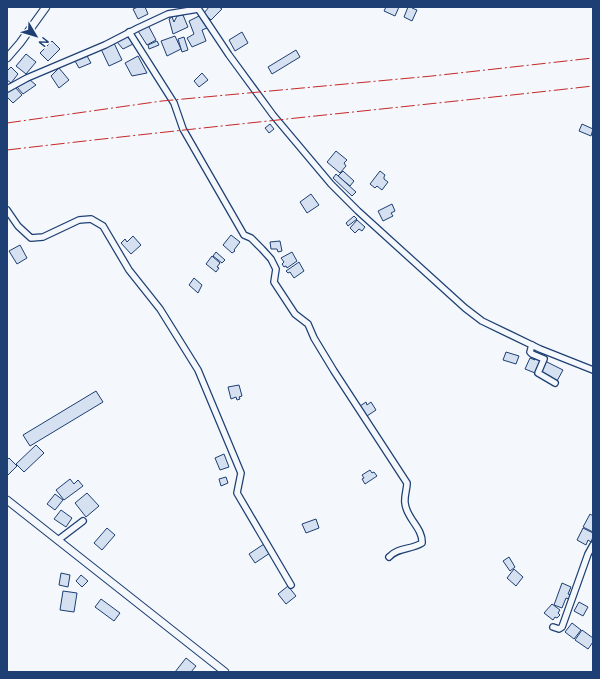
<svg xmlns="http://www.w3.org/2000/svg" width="600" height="679" font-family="'Varela Round',sans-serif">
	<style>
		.building { fill: #d5e0f0; stroke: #1d3f73 }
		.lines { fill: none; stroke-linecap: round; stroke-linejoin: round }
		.minor-casing { stroke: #1d3f73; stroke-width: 8 }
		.tertiary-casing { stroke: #1d3f73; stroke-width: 9 }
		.minor { stroke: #f4f7fb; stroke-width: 5.5 }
		.tertiary { stroke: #f4f7fb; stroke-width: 7 }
		.power { stroke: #c62828; stroke-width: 1; stroke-dasharray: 14 3 2 3; stroke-linecap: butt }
	</style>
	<rect width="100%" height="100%" fill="#f4f7fb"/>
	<g class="building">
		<polygon points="138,7 145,7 148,14 138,19 133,9"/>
		<polygon points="209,7 219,7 222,9 211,20 204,13"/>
		<polygon points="386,7 399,7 395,16 384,11"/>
		<polygon points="408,7 413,7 412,8 417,10 412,21 404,17"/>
		<polygon points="183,15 188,27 173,34 169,19 172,17 174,22 177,16"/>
		<polygon points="199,16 207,28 202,30 206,41 192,47 187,38 194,34 189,21"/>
		<polygon points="148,25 156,40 147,45 138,31"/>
		<polygon points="242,32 248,43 235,51 229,40"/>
		<polygon points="125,36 129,38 133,44 123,49 117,42"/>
		<polygon points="175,36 181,49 167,56 161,41"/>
		<polygon points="184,37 188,50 182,52 178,39"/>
		<polygon points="52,41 60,49 48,61 40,53"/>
		<polygon points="157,41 159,45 149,49 148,45"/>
		<polygon points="114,43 122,60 109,66 101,49"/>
		<polygon points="296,50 300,57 272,74 268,67"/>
		<polygon points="26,54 36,62 26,74 16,66"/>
		<polygon points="87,56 91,63 79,68 75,61"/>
		<polygon points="138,56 147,73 132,76 125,63"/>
		<polygon points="11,67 18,74 11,83 7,80 7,71"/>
		<polygon points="59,68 69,80 59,88 51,76"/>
		<polygon points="202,73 208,80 199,87 194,81"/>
		<polygon points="30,80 36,85 23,94 17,87"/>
		<polygon points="15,87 22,95 13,103 7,97 7,93"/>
		<polygon points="270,124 274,129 269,133 265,128"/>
		<polygon points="582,124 593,129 591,136 579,131"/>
		<polygon points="336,151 347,160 344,163 346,166 340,173 327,162"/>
		<polygon points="343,171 354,181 350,186 338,176"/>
		<polygon points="380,171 385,175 384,177 384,179 388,182 382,190 377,186 375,188 370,184"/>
		<polygon points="336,174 356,192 352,196 333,178"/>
		<polygon points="311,194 319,205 307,213 300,202"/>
		<polygon points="392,204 395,211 391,213 393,216 383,221 378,211"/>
		<polygon points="354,216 357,219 348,226 346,223"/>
		<polygon points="357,220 365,227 362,231 359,229 355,233 350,228"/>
		<polygon points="231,235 240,242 234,250 235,251 232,253 223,245"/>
		<polygon points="133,236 141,245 131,254 121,243 125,239 127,242"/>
		<polygon points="280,241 282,251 278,252 277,249 271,249 270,242"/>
		<polygon points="20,245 27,258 17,264 9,251"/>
		<polygon points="216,252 225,260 222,263 213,256"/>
		<polygon points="292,252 297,261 287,268 286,266 284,267 282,264 284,262 281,258"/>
		<polygon points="212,256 220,263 217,267 219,268 216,272 206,264"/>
		<polygon points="299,262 304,271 294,278 290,272 288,273 286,271"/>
		<polygon points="194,278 202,285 198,293 189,285"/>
		<polygon points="506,352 519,356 516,364 503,360"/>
		<polygon points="536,357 541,360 535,373 525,369 530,358 535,360"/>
		<polygon points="545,361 563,370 557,381 540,372"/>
		<polygon points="239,385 242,396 239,397 240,399 237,400 236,397 231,399 228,387"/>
		<polygon points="96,391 103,402 30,446 23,435"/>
		<polygon points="366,402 367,405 371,402 376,410 367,416 360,406"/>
		<polygon points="36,445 44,453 24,472 16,464"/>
		<polygon points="224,454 229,467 220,470 215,458"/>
		<polygon points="9,458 17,466 7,476 7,460"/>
		<polygon points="370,470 372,473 374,472 377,476 365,484 362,479 364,478 362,475"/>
		<polygon points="226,477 228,483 221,486 219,479"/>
		<polygon points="70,479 74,484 78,480 83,486 64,500 56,490"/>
		<polygon points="87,493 99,506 86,517 75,503"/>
		<polygon points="55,494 63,500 55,510 47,504"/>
		<polygon points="61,510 72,518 66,527 54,519"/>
		<polygon points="590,514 593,516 593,532 583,527"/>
		<polygon points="316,519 319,528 306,533 302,524"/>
		<polygon points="107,528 115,535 102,550 94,543"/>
		<polygon points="583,528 593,533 593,537 591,542 588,540 586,545 577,540"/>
		<polygon points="264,544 270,553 255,563 249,554"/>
		<polygon points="509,557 515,567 510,571 503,561"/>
		<polygon points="514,569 523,577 516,586 507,578"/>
		<polygon points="61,573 70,575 68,587 59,585"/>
		<polygon points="81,575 88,581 82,587 76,581"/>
		<polygon points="562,583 571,587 568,594 571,595 569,599 566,598 562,608 554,605"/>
		<polygon points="288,586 296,596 286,604 278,594"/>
		<polygon points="63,591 77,593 74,612 60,610"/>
		<polygon points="101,599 120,613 114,621 95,607"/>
		<polygon points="579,602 588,607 583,616 574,611"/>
		<polygon points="552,604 560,610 558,613 560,615 557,618 555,617 553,620 544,613"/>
		<polygon points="572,623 581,630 574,639 565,632"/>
		<polygon points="582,630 593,638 593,642 588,649 575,640"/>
		<polygon points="186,658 196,666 191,672 175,672"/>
	</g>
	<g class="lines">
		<g class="minor-casing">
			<g id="minor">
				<polyline points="197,7 229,55 273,115 331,184 358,211 465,308 482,321 540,349 593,370"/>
				<path d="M129,32L174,103L183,129L244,235L251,238L262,249L271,259L276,269L274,282L295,314L308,324L314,338L334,371L407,483C407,489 404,497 405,503C406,518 423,528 422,543C411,550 398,547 389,557"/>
				<polyline points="7,89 27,78 105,45 138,28 168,14 198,9"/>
				<polyline points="7,210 18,226 31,238 43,237 79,220 91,219 103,226 129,270 160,309 198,370 241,473 237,493 291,585"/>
				<polyline points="532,345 530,352 532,354 544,359 538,373 555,383"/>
				<polyline points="58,540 83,521"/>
				<polyline points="553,627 559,629 562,627 588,554 593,545"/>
			</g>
		</g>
		<g class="tertiary-casing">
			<g id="tertiary">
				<polyline points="7,58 20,43 46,7"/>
				<polyline points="7,500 225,672"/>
			</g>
		</g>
		<use href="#minor" class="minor"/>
		<use href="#tertiary" class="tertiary"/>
		<g class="power">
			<polyline points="7,123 162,101 432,76 593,58"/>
			<path d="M7,150C202,127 398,108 593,86"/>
		</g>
	</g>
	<rect width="600" height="679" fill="none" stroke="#1d3f73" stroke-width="16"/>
	<g transform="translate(36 36) rotate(128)" stroke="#f4f7fb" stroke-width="3" paint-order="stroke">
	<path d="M0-3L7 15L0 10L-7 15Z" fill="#1d3f73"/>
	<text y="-6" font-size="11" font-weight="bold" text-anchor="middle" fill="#1d3f73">N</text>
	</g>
</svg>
